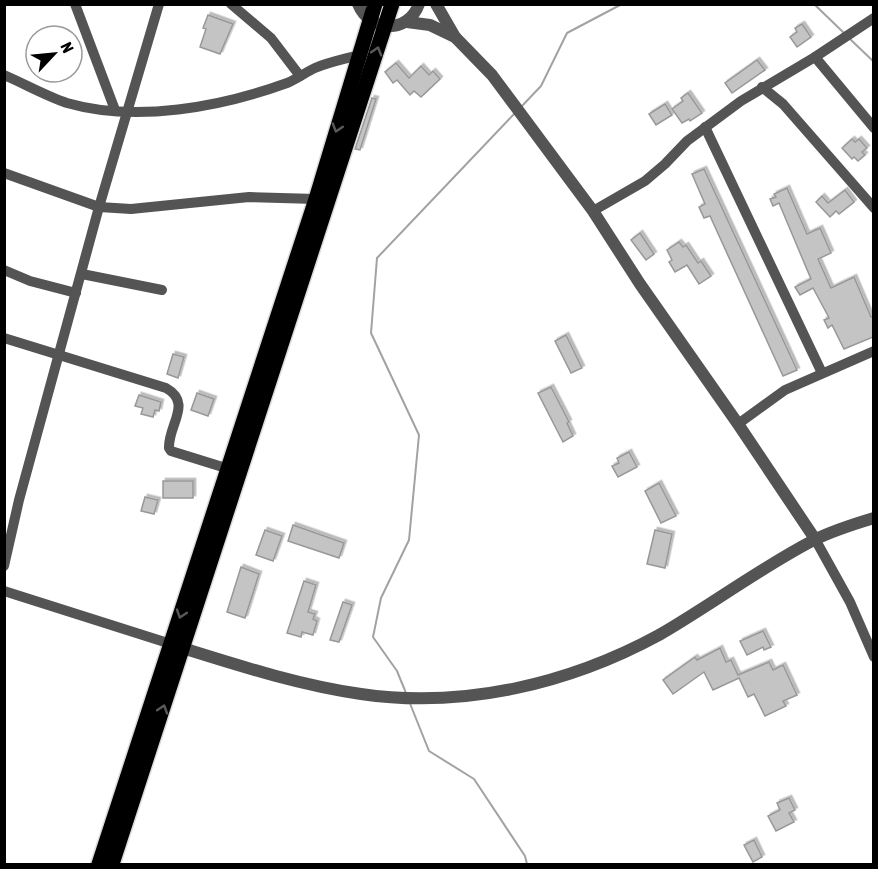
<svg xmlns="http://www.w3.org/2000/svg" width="878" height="869" font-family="'Asap Condensed',sans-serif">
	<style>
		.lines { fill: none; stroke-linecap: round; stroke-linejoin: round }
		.stream { stroke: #a2a2a2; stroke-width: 2 }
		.building { fill: #c4c4c4; stroke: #989898; stroke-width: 1.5; filter: url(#shadow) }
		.primary-casing { stroke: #dbdbdb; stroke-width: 18 }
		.minor { stroke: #545454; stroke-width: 10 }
		.tertiary { stroke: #545454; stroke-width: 12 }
		.primary { stroke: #000; stroke-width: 15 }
		.oneway { stroke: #595959 }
	</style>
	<defs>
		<filter id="shadow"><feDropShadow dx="2.5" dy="-2.5" stdDeviation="0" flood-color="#0004"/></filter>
	</defs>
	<rect width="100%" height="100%" fill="#fff"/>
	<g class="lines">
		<g class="stream">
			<polyline points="814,4 844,33"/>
			<polyline points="850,39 874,62"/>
			<polyline points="521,107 541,86 567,33 622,4"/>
			<polyline points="406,693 397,671 373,637 381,598 409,540 419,435 371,333 377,258 515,113"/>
			<polyline points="409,701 429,751 474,779 525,856 527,864"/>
		</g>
	</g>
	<g class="building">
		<polygon points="208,15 233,24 220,54 200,47 206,29 203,28"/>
		<polygon points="802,24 811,37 797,47 790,37 797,32 795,28"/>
		<polygon points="757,60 765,70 732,93 725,83"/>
		<polygon points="396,63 409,78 421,66 429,75 433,71 440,79 421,97 414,91 410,95 397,80 393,83 385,72"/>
		<polygon points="688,93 702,113 690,121 689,119 682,123 672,109 683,101 681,98"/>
		<polygon points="372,98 376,99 360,150 355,149"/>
		<polygon points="665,104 672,115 656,125 649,114"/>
		<polygon points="852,139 855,142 859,139 867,148 862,152 865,155 858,161 854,157 852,159 842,148"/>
		<polygon points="704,169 797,370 783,376 710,216 704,218 699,207 705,204 692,174"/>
		<polygon points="787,188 807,234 820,228 831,253 818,259 831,288 854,277 871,317 873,316 873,337 844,349 832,325 828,328 824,320 829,318 827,314 813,288 800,295 795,287 811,279 779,203 773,206 770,199 776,197 774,194"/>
		<polygon points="845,190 854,202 839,214 836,211 830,217 816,202 822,196 828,203"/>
		<polygon points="640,233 654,254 646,260 631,240"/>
		<polygon points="679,242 683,247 686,245 698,263 701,261 711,276 699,284 687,265 675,272 669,262 672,260 667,250"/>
		<polygon points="566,335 582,368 571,373 555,341"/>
		<polygon points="173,354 184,357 178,378 167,374"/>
		<polygon points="551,387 569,422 567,423 573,436 563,442 538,393"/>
		<polygon points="197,393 214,399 208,416 191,410"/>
		<polygon points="139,395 161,402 159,411 155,410 153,417 141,414 143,408 135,406"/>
		<polygon points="629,452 637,467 618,477 612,466 619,463 617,458"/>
		<rect x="163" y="481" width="30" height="17"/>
		<polygon points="659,483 676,516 661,523 645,491"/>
		<polygon points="145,497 158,500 154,514 141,511"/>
		<polygon points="293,525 344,543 339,558 288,541"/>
		<polygon points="265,530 282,536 273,561 256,555"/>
		<polygon points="655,530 672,534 665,568 647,564"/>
		<polygon points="241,567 259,574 245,618 227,612"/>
		<polygon points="304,581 316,585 308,612 315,614 313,619 317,621 313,635 302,632 301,637 287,633"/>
		<polygon points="343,602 352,605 339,642 330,640"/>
		<polygon points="763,631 771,647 764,650 763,647 747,655 740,641"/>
		<polygon points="720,648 726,662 731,660 738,675 769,662 773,670 783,665 797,695 783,701 786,706 765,716 754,694 748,697 739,678 713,690 704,672 673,694 663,680 695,657 697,660"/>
		<polygon points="789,798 795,810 789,813 794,822 776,831 768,816 780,810 777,803"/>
		<polygon points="754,840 762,857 753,862 744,845"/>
	</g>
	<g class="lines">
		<g class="primary-casing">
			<g id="primary">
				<polyline points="99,864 316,199 375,4"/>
				<polyline points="112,864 392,4"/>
			</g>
		</g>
		<g class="minor">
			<polyline points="75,4 115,110"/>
			<polyline points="231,4 271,38 300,76"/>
			<polyline points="815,57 874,128"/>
			<path d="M4,75C25,84 46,96 67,103C136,123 221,107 287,83C297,79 306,72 315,68C329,62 345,59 359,55"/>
			<polyline points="762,87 783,104 874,208"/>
			<polyline points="705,127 822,373"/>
			<polyline points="4,173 99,207 131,209 249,197 316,199"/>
			<polyline points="593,211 645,181 665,164 687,141 741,101 815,57 874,18"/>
			<polyline points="4,270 30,281 76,293"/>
			<polyline points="82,274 162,290"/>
			<path d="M4,338L166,388C193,403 168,425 169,448L171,451L229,469"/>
			<polyline points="738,424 785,390 874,351"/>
			<polyline points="815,539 850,602 874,657"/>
			<polyline points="4,566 19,500 99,207 159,4"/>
			<polyline points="4,591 171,644"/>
		</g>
		<g class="tertiary">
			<path d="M358,4C370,33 408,34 419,4"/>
			<polyline points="436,4 455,37 492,75 593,211 640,284 738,424 815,539"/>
			<polyline points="407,22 430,25 455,37"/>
			<path d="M176,646C237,665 298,685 361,694C463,709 569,684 659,635C711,605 760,568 814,540C832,531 854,524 874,518"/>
		</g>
		<use href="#primary" class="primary"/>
	</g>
	<defs><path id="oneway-chevron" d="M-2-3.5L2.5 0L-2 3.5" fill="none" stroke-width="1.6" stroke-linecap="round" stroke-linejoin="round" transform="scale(1.5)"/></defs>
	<g class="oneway">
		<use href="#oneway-chevron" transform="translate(377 51) rotate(-73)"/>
		<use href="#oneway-chevron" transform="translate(337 128) rotate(107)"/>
		<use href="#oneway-chevron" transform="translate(181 614) rotate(108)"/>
		<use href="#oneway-chevron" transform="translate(163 709) rotate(-72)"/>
	</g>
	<rect width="878" height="869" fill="none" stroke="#000000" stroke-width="12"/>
	<g transform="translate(54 54) rotate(64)"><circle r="28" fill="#ffffff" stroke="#999999" stroke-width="1.5"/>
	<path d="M0-4.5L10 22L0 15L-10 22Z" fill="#000000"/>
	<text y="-9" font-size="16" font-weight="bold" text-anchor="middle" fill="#000000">N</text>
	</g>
</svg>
